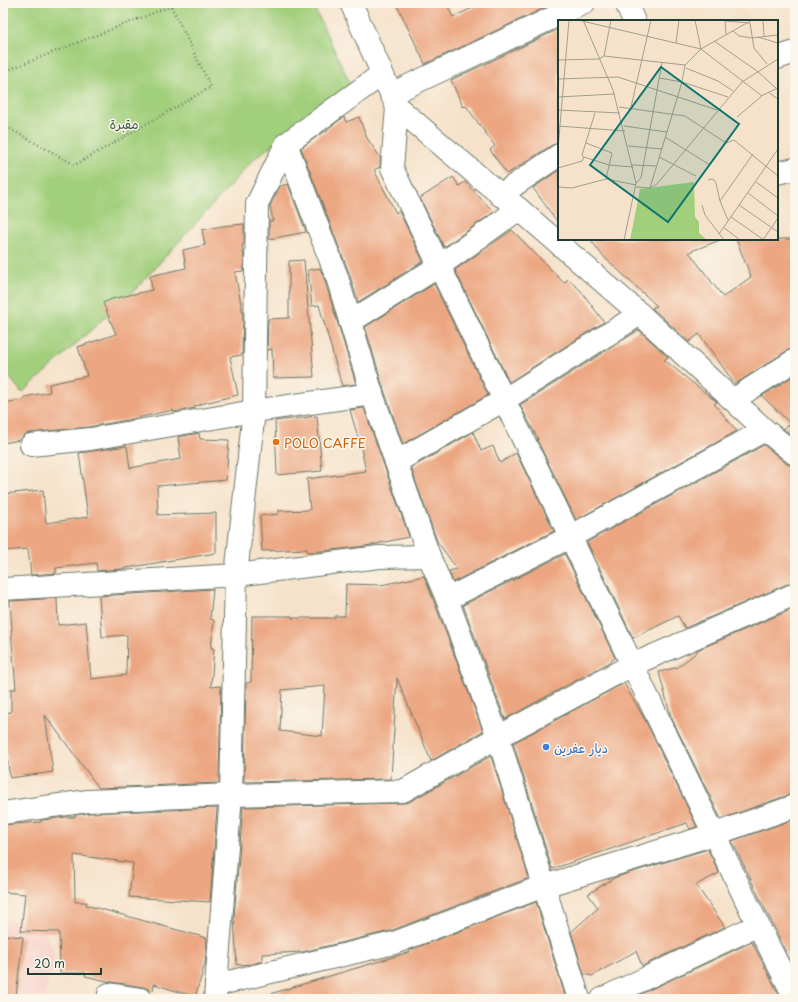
<svg xmlns="http://www.w3.org/2000/svg" width="798" height="1002" font-family="'Playpen Sans','Playpen Sans Arabic',sans-serif">
	<style>
		.built { fill: #f7d1c8 }
		.green { fill: #a2cf7c; stroke: #608658 }
		.building { fill: #eca782; fill-rule: evenodd }
		.lines { fill: none; stroke-linecap: round; stroke-linejoin: round }
		.minor-casing { stroke: #6a7768; stroke-width: 24 }
		.path { stroke: #6a7768; stroke-width: 2.5; stroke-dasharray: 1 3; stroke-linecap: butt }
		.minor { stroke: #fff; stroke-width: 22 }
		.food-dot { fill: #e8710a; stroke: #fbf7ec; stroke-width: 1.5 }
		.shop-dot { fill: #3f7fe0; stroke: #fbf7ec; stroke-width: 1.5 }
		.labels { text-anchor: middle; dominant-baseline: central; stroke-width: 3; stroke-linejoin: round; paint-order: stroke }
		.park-label { font-size: 13px; fill: #395a42; stroke: #fbf7ec }
		.food-label { font-size: 13px; fill: #c56008; stroke: #fbf7ec; text-anchor: start }
		.shop-label { font-size: 13px; fill: #366cbe; stroke: #fbf7ec; text-anchor: start }
		.inset-road { fill: none; stroke: #a0a08e; stroke-width: 1 }
		.view { fill: #0f766e; fill-opacity: 0.15; stroke: #0f766e; stroke-width: 2 }
		.inset-edge { fill: none; stroke: #1f3d34; stroke-width: 2 }
	</style>
	<rect width="100%" height="100%" fill="#fbf7ec"/>
	<filter id="ink" filterUnits="userSpaceOnUse"><feTurbulence type="fractalNoise" baseFrequency=".025" numOctaves="2"/><feDisplacementMap in="SourceGraphic" scale="8" xChannelSelector="R" yChannelSelector="G"/><feConvolveMatrix kernelMatrix="1 2 1 2 8 2 1 2 1" color-interpolation-filters="sRGB"/></filter>
	<filter id="wash" filterUnits="userSpaceOnUse"><feTurbulence type="fractalNoise" baseFrequency=".012" numOctaves="4" result="noise"/><feDisplacementMap in="SourceGraphic" scale="16" xChannelSelector="R" yChannelSelector="G"/><feGaussianBlur stdDeviation="0.9" result="paint"/><feColorMatrix in="noise" values="0 0 0 0 0 0 0 0 0 0 0 0 0 0 0 0 0 1.4 0 .05"/><feComposite in="paint" operator="in"/></filter>
	<g filter="url(#wash)">
		<rect width="100%" height="100%" fill="#f6e2ca"/>
		<polygon class="built" points="3,919 37,925 45,932 55,957 44,999 3,999"/>
		<polygon class="green" points="3,3 312,3 351,85 255,158 135,290 22,393 3,369"/>
		<g id="blocks">
			<g class="building">
				<polygon points="396,3 446,3 453,17 483,3 555,3 425,64"/>
				<polygon points="559,29 559,143 552,145 507,174 490,150 495,146 466,106 463,107 451,80"/>
				<polygon points="344,117 346,122 359,117 367,138 380,157 380,167 374,170 396,213 399,211 423,261 358,302 349,273 301,148 323,132 328,131 327,129"/>
				<polygon points="559,170 559,224 533,188"/>
				<polygon points="453,177 459,186 465,182 494,212 444,247 420,198"/>
				<polygon points="288,184 306,232 269,239 269,221 273,221 270,206 280,186"/>
				<polygon points="244,224 244,244 242,245 244,258 244,271 235,272 243,315 242,355 230,357 238,395 200,404 200,405 194,406 195,408 174,412 173,410 132,419 89,427 30,433 24,435 20,440 3,443 3,403 24,400 24,397 50,392 49,384 87,376 78,347 116,334 103,303 112,299 152,290 150,276 186,268 183,250 205,245 202,230 222,226"/>
				<polygon points="512,230 564,283 568,279 581,291 604,322 509,382 455,270"/>
				<polygon points="590,239 720,239 720,240 689,252 723,297 751,277 736,239 795,239 795,348 788,350 735,384 699,334 689,342 652,308 657,306 602,255"/>
				<polygon points="304,260 314,377 273,378 272,349 267,350 268,319 289,318 289,261"/>
				<polygon points="320,268 325,281 356,384 342,386 319,305 312,306 308,270"/>
				<polygon points="434,284 488,395 403,444 384,390 365,327"/>
				<polygon points="639,330 668,357 664,360 708,395 717,402 714,404 737,431 576,520 537,440 538,439 520,405"/>
				<polygon points="795,375 795,438 783,429 791,424 762,396"/>
				<polygon points="364,408 409,537 366,546 323,551 307,552 307,549 262,551 260,516 278,514 278,511 310,510 307,479 366,471 361,448 350,410"/>
				<polygon points="317,416 322,471 277,475 275,421"/>
				<polygon points="473,432 481,451 493,446 500,463 516,453 554,531 453,582 449,571 457,569 437,541 411,468"/>
				<polygon points="199,433 200,439 229,440 226,480 157,486 158,515 216,513 216,553 120,569 97,571 96,563 56,568 56,573 31,575 28,549 3,551 3,494 43,490 46,523 88,517 79,453 127,446 130,468 181,459 178,437"/>
				<polygon points="764,445 787,464 793,466 795,466 795,582 790,583 685,628 678,616 633,638 587,542"/>
				<polygon points="565,554 615,658 612,660 612,661 505,719 463,605"/>
				<path d="M424,576L435,604L483,731L431,761L397,678L391,779L244,782L246,683L251,682L252,616H292V618H335V616H345L346,584L381,585ZM325,686L322,736L280,731L282,690Z"/>
				<polygon points="213,589 210,619 214,620 211,648 214,649 211,687 221,686 219,783 99,788 45,715 53,772 10,778 4,736 3,713 11,712 11,689 16,689 11,630 12,630 10,601 57,598 58,625 86,622 91,679 126,675 127,635 102,637 99,596"/>
				<polygon points="795,608 795,794 791,794 721,819 671,717 659,672 678,667 697,652 697,650"/>
				<polygon points="624,683 645,720 697,827 690,829 687,823 552,869 513,743"/>
				<polygon points="491,756 529,878 390,931 302,952 262,954 262,961 253,964 237,965 234,918 243,807 404,803 409,802"/>
				<polygon points="217,808 210,902 129,897 133,863 74,855 75,902 87,902 86,905 207,938 205,964 195,997 154,984 153,991 143,987 111,982 85,976 86,973 60,973 59,932 21,931 25,894 4,892 3,825 41,822 41,820 66,817 75,817 75,815 89,813"/>
				<polygon points="795,819 795,970 732,841"/>
				<polygon points="708,849 719,873 696,885 725,927 642,966 636,951 592,976 584,974 571,932 598,908 588,894 616,877"/>
				<polygon points="536,902 566,999 271,999 270,994 410,952 410,950"/>
				<polygon points="3,935 23,937 16,996 3,995"/>
				<polygon points="752,942 781,999 633,999 634,997"/>
			</g>
		</g>
	</g>
	<g filter="url(#ink)">
		<use href="#blocks" fill-opacity="0" stroke="#6a7768" stroke-width="1"/>
		<g class="lines">
			<g class="minor-casing">
				<g id="minor">
					<polyline points="351,3 397,107 484,181 519,209 640,314 765,430 795,454"/>
					<polyline points="626,3 634,21"/>
					<polyline points="777,58 795,52"/>
					<polyline points="382,74 286,144 337,277 372,394 429,556 447,599 498,737 579,999"/>
					<polyline points="391,94 584,3"/>
					<polyline points="397,107 392,168 758,925 795,998"/>
					<polyline points="777,173 795,169"/>
					<polyline points="500,195 559,155"/>
					<polyline points="350,322 439,266 519,209"/>
					<polyline points="733,400 795,360"/>
					<polyline points="31,445 91,439 254,411 372,394"/>
					<polyline points="396,462 504,400 640,314"/>
					<polyline points="3,589 236,575 379,557 429,556"/>
					<polyline points="447,599 570,537 765,430"/>
					<polyline points="3,813 88,801 231,795 403,791 498,737 632,665 795,594"/>
					<polyline points="216,985 394,943 544,886 715,834 795,806"/>
					<polyline points="109,994 141,999"/>
					<polyline points="215,999 231,795 236,575 254,411 257,204 286,144"/>
					<polyline points="602,999 758,925"/>
				</g>
			</g>
			<g class="path">
				<polyline points="3,72 171,6"/>
				<polyline points="3,125 75,165 211,87 171,6 177,3"/>
			</g>
			<use href="#minor" class="minor"/>
		</g>
	</g>
	<circle class="food-dot" cx="276" cy="442" r="4"/>
	<circle class="shop-dot" cx="546" cy="747" r="4"/>
	<g class="labels">
		<g class="park-label">
			<text x="124" y="123">مقبرة</text>
		</g>
		<g class="food-label">
			<text x="284" y="442">POLO CAFFE</text>
		</g>
		<g class="shop-label">
			<text x="554" y="747">ديار عفرين</text>
		</g>
	</g>
	<g transform="translate(558 20)">
		<rect width="220" height="220" fill="#f6e2ca"/>
		<path d="M136,162L137,197L141,202V213L149,220H72L82,169Z" fill="#a2cf7c"/>
		<path class="inset-road" d="M20,0L143,29L204,76M25,0L55,70L78,163L66,220M137,0L143,29M167,0L168,14M205,0L206,16M167,1L192,3L196,28L209,44M175,11L181,16L194,18L220,15M200,17L220,23M156,21L199,51L219,69M118,23L121,0M46,36L127,45M0,40L41,39L46,36L53,0M128,48L160,61L175,71M101,58L124,62L170,77M0,59L60,57L159,90M210,72L220,79M0,77L57,74M61,87L127,96L168,123L176,120L220,156M73,87L93,0M161,88L170,97M0,90L62,93M179,97L205,75L220,68M0,106L67,111M66,106L109,112M107,117L152,145L168,123M28,123L54,133L48,159M70,126L104,129M0,129L11,0M26,137L24,135L37,93M101,137L138,156M74,145L98,146M0,148L24,141L26,137L51,145L75,147M150,160L155,159L158,163L162,181L170,200M198,162L220,178M78,163L83,158L104,43M0,167L14,168L48,159L78,165M78,167L92,168L124,62L127,45L143,29L194,0M92,168L99,164L184,62L220,39M190,173L220,196M162,181L195,134M144,185L147,195L166,220M181,185L220,212M173,197L206,220M165,207L182,220M161,214L220,129M205,220L220,198"/>
		<path class="view" d="M103,47L181,104L110,202L32,145Z"/>
		<rect width="220" height="220" class="inset-edge"/>
	</g>
	<rect width="798" height="1002" fill="none" stroke="#fbf7ec" stroke-width="16"/>
	<path d="M28 968v6h73v-6" fill="none" stroke="#1f3d34" stroke-width="2"/>
	<text x="34" y="968" font-size="12" fill="#1f3d34" stroke="#fbf7ec" stroke-width="3" paint-order="stroke">20 m</text>
</svg>
